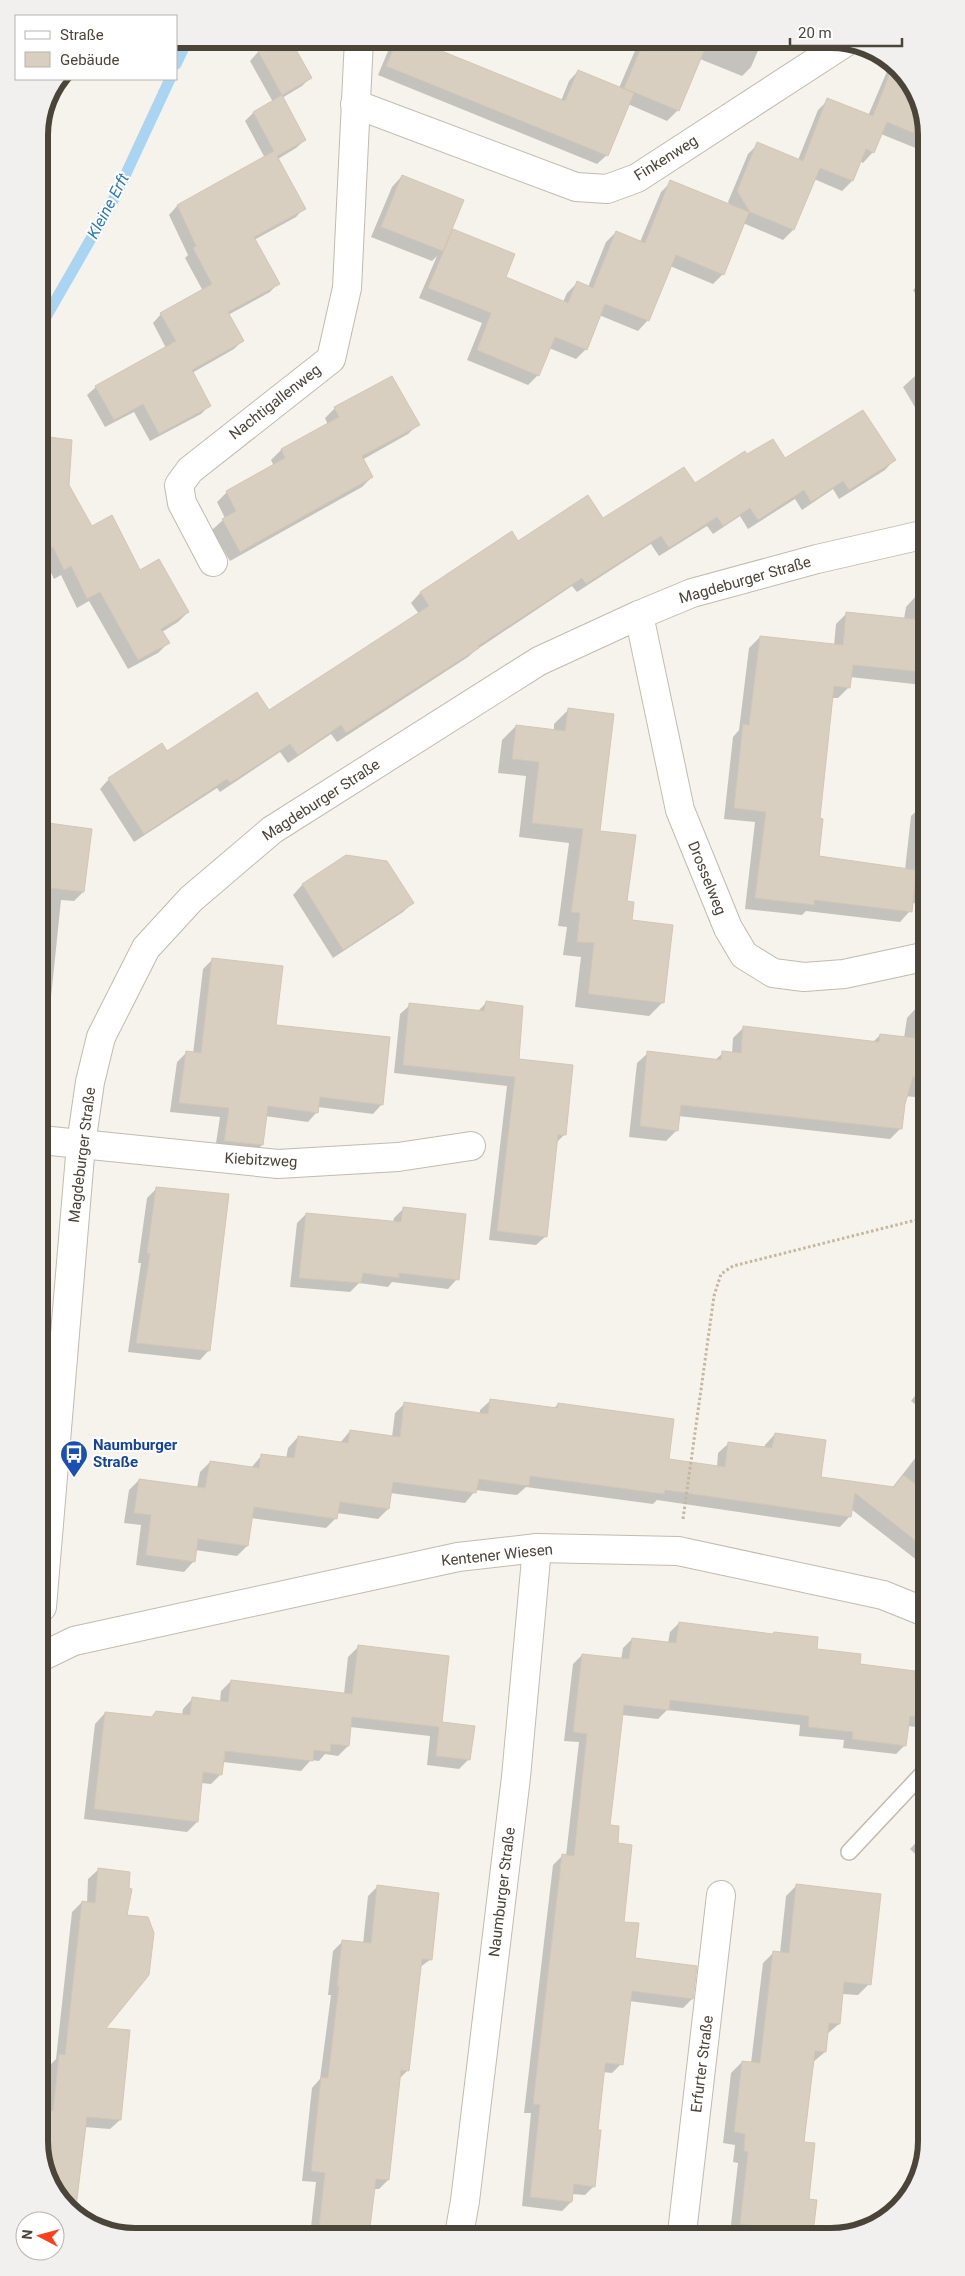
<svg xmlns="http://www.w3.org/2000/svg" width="965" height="2276" font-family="Roboto,sans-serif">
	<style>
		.shadow { fill: #0003 }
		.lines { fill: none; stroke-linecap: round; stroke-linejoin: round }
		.stream { stroke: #a9d4f2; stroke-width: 11 }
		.building { fill: #d8cfc1; stroke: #d3c7b4 }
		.lane-casing { stroke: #c2bbae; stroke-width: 18 }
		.street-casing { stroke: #c2bbae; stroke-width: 30 }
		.path { stroke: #c4b79f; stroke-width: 3; stroke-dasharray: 2.5 2.5; stroke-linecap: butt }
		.lane { stroke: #fff; stroke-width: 15 }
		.street { stroke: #fff; stroke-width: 28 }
		.labels { text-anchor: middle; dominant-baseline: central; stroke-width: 4; stroke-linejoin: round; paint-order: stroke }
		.street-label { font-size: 15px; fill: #4b4439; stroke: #fff }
		.transit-label { font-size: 15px; font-weight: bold; fill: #164399; stroke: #fff; text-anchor: start }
		.water-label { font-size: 16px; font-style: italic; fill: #2e7ab2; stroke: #fff }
		.rim { fill: none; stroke: #4b4439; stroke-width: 6 }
	</style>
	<rect width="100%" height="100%" fill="#f6f3ec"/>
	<g class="shadow">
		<polygon points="276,39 289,39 310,78 302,86 282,98 305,140 296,148 278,159 304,208 296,217 254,240 278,283 270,292 228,315 242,341 234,349 192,373 209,406 201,414 150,441 134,412 105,427 87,395 96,387 166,348 153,323 161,314 203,291 185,258 188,255 169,215 177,206 265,158 245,121 253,113 273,102 250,61 258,52 277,42"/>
		<polygon points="393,39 445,39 440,51 561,101 569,81 578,71 619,88 640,39 678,39 683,41 684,39 763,39 751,67 742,76 700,59 678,110 667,121 628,104 607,155 597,164 378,75"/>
		<polygon points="891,62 921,104 921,146 918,149 881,134 873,152 863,163 860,161 852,181 842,191 814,179 793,230 783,240 743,223 723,274 713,284 670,266 648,320 638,331 599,315 586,349 576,359 549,348 538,375 528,385 467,360 482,323 419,298 437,256 432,261 371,237 392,187 402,176 448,236 453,231 504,278 563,302 567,293 577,283 588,287 606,242 616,232 640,242 661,192 671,182 730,205 728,202 748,154 758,144 798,160 818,110 828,100 868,116"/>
		<polygon points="922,281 922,304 913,290"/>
		<polygon points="922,345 922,419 903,387 915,376"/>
		<polygon points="335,408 418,424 408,434 362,460 372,477 362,487 230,561 212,530 225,518 217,502 227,492 274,466 271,460 281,450 328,425 325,418"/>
		<polygon points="42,437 91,527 188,612 178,622 162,632 168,643 158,653 128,669 89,601 77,608 61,575 54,579 43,556 40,558 40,439"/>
		<polygon points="747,456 785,460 894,460 885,470 839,499 833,489 802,510 795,499 748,529 740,516 713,534 707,526 659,556 651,544 577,592 572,586 476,650 468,657 337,742 331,734 288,763 280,752 220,792 217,788 134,842 100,789 109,779 166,753 268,711 419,614 411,603 420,593 512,533 518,543 603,520 694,485"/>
		<polygon points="916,596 922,597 923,685 850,677 849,687 838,698 832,698 819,819 818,857 905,870 911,816 923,805 923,904 911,903 910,911 900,922 806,911 802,915 745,909 755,822 724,819 733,737 739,730 749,648 760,637 834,645 836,624 847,613 904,619 906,607"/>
		<polygon points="568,710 598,832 663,1002 649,1016 575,1007 581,957 563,955 567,927 558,926 569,843 519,837 526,776 498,773 502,740 516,726 554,731 554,724"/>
		<polygon points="41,823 91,830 83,892 74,901 61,900 45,1056 41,1060"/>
		<polygon points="346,857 412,903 403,912 333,958 293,895 302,885"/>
		<polygon points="213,959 275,1026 382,1104 373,1114 318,1107 317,1112 308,1122 265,1116 262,1145 253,1154 215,1150 220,1117 170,1112 177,1062 186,1053 193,1054 203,969"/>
		<polygon points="487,1002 517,1060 564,1135 556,1143 546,1236 536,1245 489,1240 507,1086 394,1073 400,1014 410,1005 477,1012"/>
		<polygon points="917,1007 923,1008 924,1098 905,1096 901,1128 890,1139 678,1116 677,1130 666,1141 629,1137 637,1063 648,1053 715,1060 723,1053 732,1054 733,1038 744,1027 873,1042 880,1035 904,1038 907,1018"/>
		<polygon points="156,1189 209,1350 200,1360 128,1352 141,1263 138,1263 147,1198"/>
		<polygon points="403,1209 457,1279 448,1289 392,1282 388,1287 359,1283 350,1292 290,1287 297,1223 306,1214 393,1222 394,1218"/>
		<polygon points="924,1384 924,1411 911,1401"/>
		<polygon points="491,1400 553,1409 558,1404 667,1460 717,1467 718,1453 729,1443 764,1448 765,1445 775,1434 819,1478 892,1488 920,1452 917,1449 925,1439 925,1554 918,1561 851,1509 850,1516 840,1527 657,1500 653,1504 526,1487 517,1495 476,1490 465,1503 390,1493 388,1509 378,1519 337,1513 336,1518 326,1528 251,1518 247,1546 237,1556 195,1550 194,1561 184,1572 136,1565 141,1525 124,1523 129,1490 139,1480 197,1488 200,1472 210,1462 251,1468 262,1455 286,1459 288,1448 298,1437 340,1443 350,1431 392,1437 395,1413 405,1403 480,1414 480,1410"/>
		<polygon points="679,1623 815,1650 912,1684 925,1685 925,1728 908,1726 905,1745 896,1754 843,1748 844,1740 799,1736 800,1725 667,1710 658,1719 622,1715 609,1826 616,1845 622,1923 633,1959 692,1999 683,2008 629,2001 621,2064 612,2073 603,2072 597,2131 594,2186 585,2195 572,2194 571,2202 562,2211 522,2206 531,2113 524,2113 553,1865 562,1856 566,1856 579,1742 564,1741 573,1664 582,1655 621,1660 623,1648 632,1639 668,1643 670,1632"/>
		<polygon points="358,1647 440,1723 469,1759 459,1769 427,1765 430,1736 350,1727 348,1746 338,1756 325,1754 319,1761 311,1760 301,1771 223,1762 221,1774 211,1784 201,1783 197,1822 187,1832 84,1819 95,1724 105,1713 150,1719 156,1712 182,1715 183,1709 193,1698 220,1702 221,1691 231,1681 344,1694 348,1657"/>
		<polygon points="925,1833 926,1864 910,1849"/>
		<polygon points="98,1870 104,2029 129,2031 120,2120 110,2129 84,2127 74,2214 44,2172 44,2111 45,2111 50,2065 56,2059 72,1912 82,1902 87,1903 88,1879"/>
		<polygon points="797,1885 869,1984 858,1995 842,1994 839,2024 827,2034 825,2052 812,2063 803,2143 812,2233 730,2233 738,2163 733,2162 735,2145 723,2143 731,2073 742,2062 751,2063 763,1963 774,1952 780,1953 786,1896"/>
		<polygon points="378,1886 431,1959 419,1968 408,2070 399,2079 388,2180 379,2189 373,2189 368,2235 310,2236 316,2182 302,2181 312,2088 320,2079 331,1995 328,1995 333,1951 343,1941 363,1944 368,1896"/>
	</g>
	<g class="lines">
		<g class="stream">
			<polyline points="176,64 188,39"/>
			<polyline points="39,329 116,195 170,79"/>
		</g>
	</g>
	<g class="building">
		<polygon points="281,39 290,39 312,78 282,95 306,140 277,156 306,209 254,237 280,284 228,312 244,341 192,370 211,406 159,434 143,404 114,420 95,386 176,341 160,313 212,284 193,248 196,246 177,205 274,151 253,112 282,95 258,51"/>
		<polygon points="398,39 412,39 565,101 578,70 634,93 608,156 386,66"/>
		<polygon points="645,39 709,39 679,111 624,88"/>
		<polygon points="893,65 921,104 921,136 887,122 874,153 866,149 853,181 820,168 794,230 750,212 737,191 757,142 803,161 827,98 873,116"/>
		<polygon points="402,175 464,200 443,251 381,227"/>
		<polygon points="670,180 749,212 724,275 676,255 649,321 605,304 587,350 555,337 539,376 477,350 491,313 428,288 453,229 515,254 506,277 568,303 577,281 593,288 616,231 645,243"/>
		<polygon points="392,376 420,425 362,456 373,477 240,552 222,519 236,511 226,491 285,458 281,449 339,417 334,407"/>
		<polygon points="863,410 896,460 849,490 843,481 811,502 804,490 758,520 750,508 723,526 717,517 669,548 661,536 586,584 582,578 478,646 479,648 346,733 341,725 298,755 290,744 230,783 227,779 144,834 108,778 162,743 167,751 257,692 269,710 429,606 420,592 512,531 518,541 588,495 603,518 684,467 695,483 745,451 747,454 773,439 785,458"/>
		<polygon points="41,436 72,440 69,485 92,526 112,515 140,570 159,559 189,612 161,629 170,643 138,660 100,592 87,599 71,566 64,570 53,547 40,554"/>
		<polygon points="846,612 923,620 923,672 853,665 850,688 834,686 820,818 823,819 819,856 916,870 912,912 814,900 814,905 755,898 766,812 734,808 743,724 749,725 760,636 843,645"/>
		<polygon points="568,708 614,714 600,831 636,835 627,901 634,902 632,920 673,925 664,1003 588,994 594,943 577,942 580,913 571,912 583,829 532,823 539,762 512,759 516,725 565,731"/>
		<polygon points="41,822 92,829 84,892 41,887"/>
		<polygon points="346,855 387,861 414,903 343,950 302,884"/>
		<polygon points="212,958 283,966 276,1025 390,1037 383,1105 320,1097 318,1113 268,1106 263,1145 224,1141 229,1108 179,1103 186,1051 201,1053"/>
		<polygon points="486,1001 523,1006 519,1059 573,1065 566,1135 558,1135 547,1237 497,1231 515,1077 403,1065 409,1003 484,1011"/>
		<polygon points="743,1026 879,1042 880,1034 924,1039 924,1078 913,1077 905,1104 902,1129 681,1105 678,1131 640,1126 647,1051 721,1060 722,1051 741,1053"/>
		<polygon points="156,1187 229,1194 210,1351 136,1343 150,1254 147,1253"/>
		<polygon points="403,1207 466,1214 459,1280 399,1273 399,1278 363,1273 361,1283 299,1278 306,1213 401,1222"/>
		<polygon points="490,1399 557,1408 558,1403 674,1419 669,1459 725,1467 728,1442 772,1448 775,1433 826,1440 821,1477 894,1487 903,1475 925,1491 925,1548 855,1493 851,1517 665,1490 664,1494 530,1476 529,1486 479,1479 476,1493 393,1482 389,1509 340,1502 337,1519 254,1507 248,1546 198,1539 195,1562 146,1555 151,1515 134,1513 139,1479 205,1488 210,1461 259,1468 261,1454 294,1458 298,1436 348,1443 350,1430 400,1437 404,1402 488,1414"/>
		<polygon points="679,1622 773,1634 774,1632 818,1637 817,1649 861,1654 860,1664 915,1671 914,1683 925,1684 925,1718 910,1716 906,1746 852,1739 853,1732 808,1727 809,1716 670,1700 669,1710 624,1705 610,1825 619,1826 618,1843 632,1845 624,1922 639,1923 635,1958 697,1966 693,1999 632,1991 623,2065 606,2063 605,2065 598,2130 601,2130 595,2187 574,2184 572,2202 530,2197 540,2105 533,2104 562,1854 574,1856 587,1734 573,1732 582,1654 629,1659 632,1638 676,1643"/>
		<polygon points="358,1645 449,1656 442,1722 475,1726 470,1760 436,1756 439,1727 352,1717 349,1746 331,1744 330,1752 314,1750 313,1761 225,1751 222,1775 203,1772 198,1822 94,1809 105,1712 152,1717 156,1711 190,1715 192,1697 228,1702 231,1680 352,1694"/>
		<polygon points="98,1868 130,1872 129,1888 132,1889 127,1915 148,1917 154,1933 149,1975 106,2028 130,2030 121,2120 87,2117 75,2215 44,2172 44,2110 53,2111 59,2054 65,2055 82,1901 95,1903"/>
		<polygon points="796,1884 881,1894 871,1985 844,1982 840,2024 829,2023 826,2052 815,2051 804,2142 815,2143 809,2199 817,2200 813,2233 772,2233 772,2228 740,2224 748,2152 744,2151 745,2134 734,2132 742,2061 760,2063 773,1951 789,1953"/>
		<polygon points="377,1885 439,1893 432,1960 422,1959 409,2071 401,2070 389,2180 376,2179 369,2235 318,2236 325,2173 311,2171 321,2077 328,2078 339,1986 337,1986 342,1940 371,1943"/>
	</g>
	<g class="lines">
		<g class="lane-casing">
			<polyline id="lane" points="849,1852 925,1771"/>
		</g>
		<g class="street-casing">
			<g id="street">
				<polyline points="355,104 576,187 607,189 637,178 846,42"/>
				<polyline points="213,562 182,503 179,485 190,470 331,359 347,288 359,39"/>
				<polyline points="639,615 680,810 728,928 744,955 773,973 804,977 844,974 923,957"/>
				<polyline points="41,1140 278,1164 398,1157 471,1146"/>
				<polyline points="42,1607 81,1144 90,1082 101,1037 146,948 191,899 272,830 539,661 639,615 692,593 817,559 922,535"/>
				<polyline points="43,1656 74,1641 458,1557 537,1548 678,1551 883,1595 925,1612"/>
				<polyline points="682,2233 721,1895"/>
				<polyline points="459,2235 465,2201 516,1777 537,1548"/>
			</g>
		</g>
		<polyline class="path" points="683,1519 714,1296 721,1274 733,1266 924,1218"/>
		<use href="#lane" class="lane"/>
		<use href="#street" class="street"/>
	</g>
	<defs>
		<g id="bus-pin" transform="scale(1.4375)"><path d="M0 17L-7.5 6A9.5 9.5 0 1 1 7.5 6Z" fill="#1a4fb4" stroke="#fff"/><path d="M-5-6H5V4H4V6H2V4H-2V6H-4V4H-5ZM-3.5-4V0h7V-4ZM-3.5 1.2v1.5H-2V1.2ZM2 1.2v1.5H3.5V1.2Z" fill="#fff"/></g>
	</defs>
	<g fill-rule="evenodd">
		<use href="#bus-pin" x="74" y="1454"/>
	</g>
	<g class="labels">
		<g class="street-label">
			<text transform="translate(666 158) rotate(-32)">Finkenweg</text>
			<text transform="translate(275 402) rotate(-38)">Nachtigallenweg</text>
			<text transform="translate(745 580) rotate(-16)">Magdeburger Straße</text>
			<text transform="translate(321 800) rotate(-33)">Magdeburger Straße</text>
			<text transform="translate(707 878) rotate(68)">Drosselweg</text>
			<text transform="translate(82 1155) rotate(-83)">Magdeburger Straße</text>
			<text transform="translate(261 1160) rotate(3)">Kiebitzweg</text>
			<text transform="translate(497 1555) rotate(-6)">Kentener Wiesen</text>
			<text transform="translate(502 1892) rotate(-83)">Naumburger Straße</text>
			<text transform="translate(702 2064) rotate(-83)">Erfurter Straße</text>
		</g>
		<g class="transit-label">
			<text x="93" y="1445">Naumburger<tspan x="93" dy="17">Straße</tspan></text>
		</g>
		<g class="water-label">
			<text transform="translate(108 206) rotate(-62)">Kleine Erft</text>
		</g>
	</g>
	<path d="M0 0H965V2276H0ZM135 48H831A87 87 0 0 1 918 135V2141A87 87 0 0 1 831 2228H135A87 87 0 0 1 48 2141V135A87 87 0 0 1 135 48Z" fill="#f1f0ef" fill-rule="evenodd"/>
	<path class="rim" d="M135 48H831A87 87 0 0 1 918 135V2141A87 87 0 0 1 831 2228H135A87 87 0 0 1 48 2141V135A87 87 0 0 1 135 48Z"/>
	<rect x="15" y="15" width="162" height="65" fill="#ffffff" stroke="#b7b4b0"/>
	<rect x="25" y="31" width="25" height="8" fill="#ffffff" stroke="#b7b4b0"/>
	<text x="60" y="40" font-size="15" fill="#4b4439">Straße</text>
	<rect x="25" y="52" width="25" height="15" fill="#d8cfc1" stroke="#b7b4b0"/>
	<text x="60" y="65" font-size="15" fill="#4b4439">Gebäude</text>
	<g transform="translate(40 2236) rotate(276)"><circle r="24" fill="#ffffff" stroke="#b7b4b0"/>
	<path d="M0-4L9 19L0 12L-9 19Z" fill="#fc3f1d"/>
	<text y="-8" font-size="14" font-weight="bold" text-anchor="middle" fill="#4b4439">N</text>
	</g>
	<path d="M790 38v8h112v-8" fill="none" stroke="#4b4439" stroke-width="2.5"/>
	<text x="798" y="38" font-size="15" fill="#4b4439" stroke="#ffffff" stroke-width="4" paint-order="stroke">20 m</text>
</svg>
